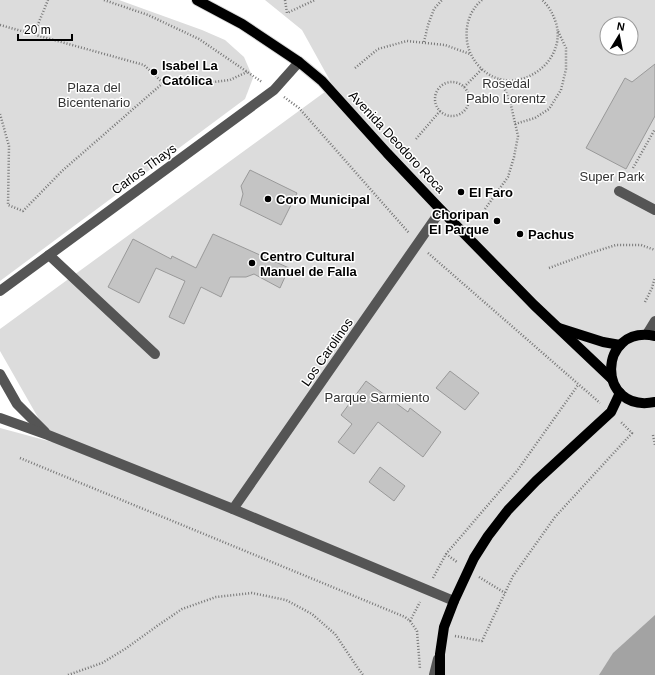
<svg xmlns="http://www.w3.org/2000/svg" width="655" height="675" font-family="Helvetica,sans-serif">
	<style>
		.green { fill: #dcdcdc; fill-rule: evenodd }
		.water { fill: #a3a3a3 }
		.building { fill: #c4c4c4; stroke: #999 }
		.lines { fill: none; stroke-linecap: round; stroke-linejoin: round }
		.major-casing { stroke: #dbdbdb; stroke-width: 12 }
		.path { stroke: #777; stroke-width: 2.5; stroke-dasharray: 1 2; stroke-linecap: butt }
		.minor { stroke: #555; stroke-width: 10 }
		.major { stroke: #000; stroke-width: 10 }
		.poi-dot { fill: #000; stroke: #fff; stroke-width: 1.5 }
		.labels { text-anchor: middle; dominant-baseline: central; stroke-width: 3; stroke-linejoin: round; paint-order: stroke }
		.poi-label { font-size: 13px; font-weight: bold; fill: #000; stroke: #fff; text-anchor: start }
		.park-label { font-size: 13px; fill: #333; stroke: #fff }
		.street-label { font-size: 13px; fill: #000; stroke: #fff }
	</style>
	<rect width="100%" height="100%" fill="#fff"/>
	<g class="green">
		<polygon points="0,0 119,0 202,30 225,40 244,57 253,78 245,99 0,281"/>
		<path d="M265,0H655V675H0V428L52,442L0,351V329L333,86L302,30ZM607,24H631V48H607Z"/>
	</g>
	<polygon class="water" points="655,615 655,675 599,675 613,653"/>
	<g class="building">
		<polygon points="655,64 655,116 626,169 586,148 625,78 632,82"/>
		<polygon points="250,170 297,193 281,225 240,205 243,194 241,186"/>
		<polygon points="213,234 289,268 280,288 254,274 246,277 230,277 221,297 201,287 184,324 169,317 185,281 156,268 139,303 108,287 133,239 171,259 172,256 196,268"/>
		<polygon points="450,371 479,393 465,410 436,388"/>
		<polygon points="366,381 408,412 410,408 441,432 423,457 378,422 354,454 338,442 352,424 341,415"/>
		<polygon points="380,467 405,486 394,501 369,482"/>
	</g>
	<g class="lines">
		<g class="major-casing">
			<g id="major">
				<polyline points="197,0 242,24 299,62 322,81 387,153 441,210 534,305 612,379"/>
				<polyline points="559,328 603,342 620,345"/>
				<path d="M655,336C597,324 596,414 655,402"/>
				<polyline points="440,675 440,654 444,627 454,601 474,558 488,536 508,510 536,481 611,412 620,393"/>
			</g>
		</g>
		<g class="path">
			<polyline points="104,0 148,15 199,39 262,82"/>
			<polyline points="285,0 287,13 315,0"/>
			<path d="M482,0C470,10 465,25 467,41C470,64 492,84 516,80C543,76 564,50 556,23C553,14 549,6 542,0"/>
			<polyline points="0,25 144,65 163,83 198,84 230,80 247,72"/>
			<polyline points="34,34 48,0"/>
			<polyline points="424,42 428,25 434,9 442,0"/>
			<polyline points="355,68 378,49 407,41 445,45 470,54"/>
			<circle cx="452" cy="99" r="17"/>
			<polyline points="464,87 482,69"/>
			<polyline points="284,97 299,108 409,233"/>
			<polyline points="0,114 9,146 8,205 23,211 62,171 163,83"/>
			<polyline points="515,124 535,118 549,109 561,90 566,69 566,48 558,31"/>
			<polyline points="416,139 440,111"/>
			<polyline points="633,168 655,129"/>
			<polyline points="485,209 508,177 514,157 518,136 510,101 500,79"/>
			<polyline points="428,253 600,403"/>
			<polyline points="549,268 587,254 616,245 641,245 655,250"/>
			<polyline points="645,302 652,288 655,277"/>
			<polyline points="653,435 655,445"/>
			<polyline points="20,458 405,617 410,621 417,631 420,669"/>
			<polyline points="446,554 457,562"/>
			<polyline points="479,577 505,593"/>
			<polyline points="433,578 446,554 517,471 578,385"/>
			<polyline points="410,621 420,602"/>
			<polyline points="455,636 482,641 513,576 555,517 632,433 620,421"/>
			<polyline points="68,675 102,663 125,649 157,626 182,609 216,597 252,593 286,600 312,614 335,634 355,664 363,675"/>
		</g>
		<g class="minor">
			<polyline points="619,191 655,210"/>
			<polyline points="49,255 155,354"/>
			<polyline points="0,291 274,90 299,62"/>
			<polyline points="647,334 655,321"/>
			<polyline points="0,374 17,404 45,432"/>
			<polyline points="0,418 48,435 233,509 454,601"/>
			<polyline points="233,509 441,210"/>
			<polyline points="434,675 438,659"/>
		</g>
		<use href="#major" class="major"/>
	</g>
	<g class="poi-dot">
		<circle cx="154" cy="72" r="4"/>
		<circle cx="461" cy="192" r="4"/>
		<circle cx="268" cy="199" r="4"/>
		<circle cx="497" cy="221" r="4"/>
		<circle cx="520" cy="234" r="4"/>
		<circle cx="252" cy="263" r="4"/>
	</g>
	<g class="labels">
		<g class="poi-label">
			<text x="162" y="65">Isabel La<tspan x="162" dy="15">Católica</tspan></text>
			<text x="469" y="192">El Faro</text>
			<text x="276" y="199">Coro Municipal</text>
			<text x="489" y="214" text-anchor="end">Choripan<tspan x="489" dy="15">El Parque</tspan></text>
			<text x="528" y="234">Pachus</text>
			<text x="260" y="256">Centro Cultural<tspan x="260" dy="15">Manuel de Falla</tspan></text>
		</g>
		<g class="park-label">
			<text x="506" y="83">Rosedal<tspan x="506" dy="15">Pablo Lorentz</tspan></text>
			<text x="94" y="87">Plaza del<tspan x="94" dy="15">Bicentenario</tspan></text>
			<text x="612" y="176">Super Park</text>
			<text x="377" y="397">Parque Sarmiento</text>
		</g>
		<g class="street-label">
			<text transform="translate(397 142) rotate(47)">Avenida Deodoro Roca</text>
			<text transform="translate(144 169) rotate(-36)">Carlos Thays</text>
			<text transform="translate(327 352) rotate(-55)">Los Carolinos</text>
		</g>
	</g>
	<g transform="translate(619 36) rotate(10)"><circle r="19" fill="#ffffff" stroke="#999999"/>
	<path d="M0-3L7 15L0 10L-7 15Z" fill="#000000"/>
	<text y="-6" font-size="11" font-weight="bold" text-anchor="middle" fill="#000000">N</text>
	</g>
	<path d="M18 34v6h54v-6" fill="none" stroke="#000000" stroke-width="2"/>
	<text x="24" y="34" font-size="12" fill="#000000" stroke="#ffffff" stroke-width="3" paint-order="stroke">20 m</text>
</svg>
